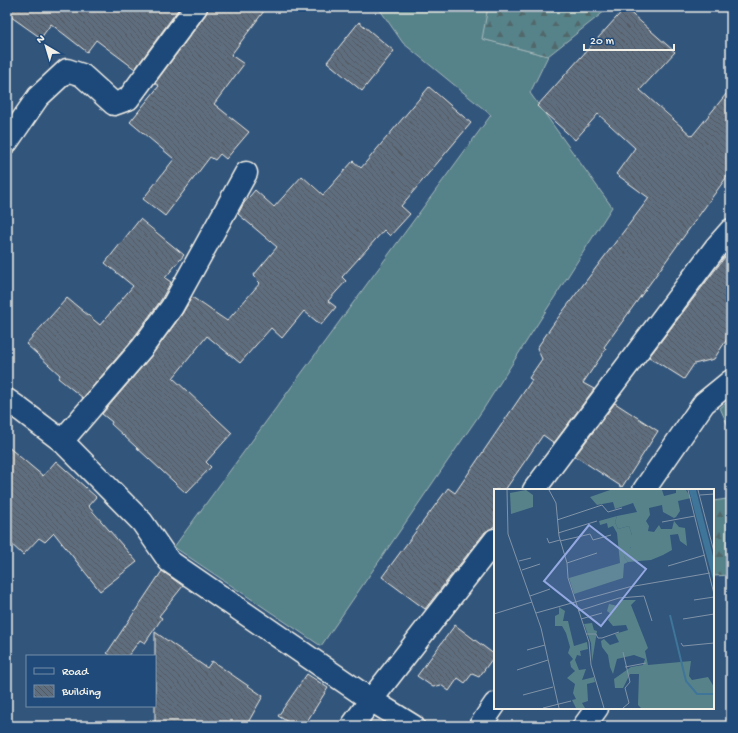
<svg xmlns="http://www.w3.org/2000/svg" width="738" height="733" font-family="'Gochi Hand',sans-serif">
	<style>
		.grass { fill: #57828a; stroke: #a6bab9 }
		.forest { fill: url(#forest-firs); stroke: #a6bab9 }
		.building { fill: url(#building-back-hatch); stroke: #f4f1e8 }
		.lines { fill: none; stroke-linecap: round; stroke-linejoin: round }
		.street-casing { stroke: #f4f1e8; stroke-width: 25 }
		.street { stroke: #1f4a7a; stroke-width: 22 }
		.inset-river { fill: none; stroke: #3e7599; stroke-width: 2 }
		.inset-road { fill: none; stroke: #8093a7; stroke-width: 1 }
		.view { fill: #93a8e1; fill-opacity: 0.15; stroke: #93a8e1; stroke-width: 2 }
		.inset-edge { fill: none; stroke: #f4f1e8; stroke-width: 2 }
	</style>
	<defs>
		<pattern id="forest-firs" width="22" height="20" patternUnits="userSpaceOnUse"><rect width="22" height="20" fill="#57828a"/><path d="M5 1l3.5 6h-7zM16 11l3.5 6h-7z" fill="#51686b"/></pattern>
		<pattern id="building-back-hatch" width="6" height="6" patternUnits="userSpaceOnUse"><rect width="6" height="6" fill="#5f6e7f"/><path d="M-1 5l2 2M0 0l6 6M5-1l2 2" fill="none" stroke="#535960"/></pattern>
	</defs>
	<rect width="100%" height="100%" fill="#32557c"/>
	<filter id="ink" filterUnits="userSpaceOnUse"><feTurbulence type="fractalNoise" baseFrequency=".025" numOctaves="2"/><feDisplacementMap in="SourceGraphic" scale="8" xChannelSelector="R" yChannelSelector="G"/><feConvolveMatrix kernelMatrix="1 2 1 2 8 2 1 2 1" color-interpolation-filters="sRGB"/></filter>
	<g filter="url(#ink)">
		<polygon class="grass" points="378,7 488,7 483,39 548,56 530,93 612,207 484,408 321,646 174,547 491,115 403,43"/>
		<g class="forest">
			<polygon points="488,7 610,7 548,56 482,39"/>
			<polygon points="731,399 731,432 720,408"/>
			<polygon points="731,492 731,575 713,576 713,501 727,499"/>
		</g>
		<g class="building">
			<polygon points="7,7 180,7 135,69 96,40 87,52 51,24 41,38 7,14"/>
			<polygon points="208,7 267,7 231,55 244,64 214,104 249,132 226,159 220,154 215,160 210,157 165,216 143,199 174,159 130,122 159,86 155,83 206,14"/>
			<polygon points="625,8 675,52 640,90 692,136 731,88 731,171 604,347 606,349 583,383 594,389 554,443 543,435 505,490 495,490 495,525 492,528 485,532 425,609 382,577 448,488 455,493 532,380 529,378 542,359 537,348 554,323 649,198 616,174 635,148 598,114 575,140 537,106"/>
			<polygon points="359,22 394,51 362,91 327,62"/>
			<polygon points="429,87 471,123 401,206 410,214 390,236 384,230 342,277 346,281 328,301 336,307 321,325 304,311 282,338 271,328 240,363 207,336 173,378 232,433 206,462 211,467 186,493 111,424 112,422 102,414 152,355 182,314 192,297 227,321 260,283 253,276 277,247 238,214 244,203 255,190 274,207 302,176 323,195 353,161 361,168"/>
			<polygon points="140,219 184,255 165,278 171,282 161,300 132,340 83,398 58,378 60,375 26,344 67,298 100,325 133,286 105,263"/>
			<polygon points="731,249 731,333 714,359 694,364 684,379 649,357"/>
			<polygon points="615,403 658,431 622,487 575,456"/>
			<polygon points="7,446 43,476 56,461 96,497 88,506 137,562 100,591 54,533 45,542 39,538 23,555 7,540"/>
			<polygon points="162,571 183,586 159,616 162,618 145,643 140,640 128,656 111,656 107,653"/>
			<polygon points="455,625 495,655 479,677 472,674 465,683 458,678 449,691 441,685 433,687 417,676"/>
			<polygon points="155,632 207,668 212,661 263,696 246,726 155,726"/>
			<polygon points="307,674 328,688 304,726 295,726 278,716"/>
		</g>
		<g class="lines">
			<g class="street-casing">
				<g id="street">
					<polyline points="7,142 38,97 67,70 82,75 114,104 128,99 196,7"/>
					<polyline points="7,400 17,407 62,441 142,522 169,561 371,700 413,726"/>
					<polyline points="62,441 142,348 172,307 246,173"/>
					<polyline points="534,490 716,247 731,230"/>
					<polyline points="644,490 704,403 731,381"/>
					<polyline points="352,726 371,700 495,540"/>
					<polyline points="480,726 495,704"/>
					<polyline points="584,726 597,708"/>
				</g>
			</g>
			<use href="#street" class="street"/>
		</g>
	</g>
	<g transform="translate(494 489)">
		<rect width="220" height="220" fill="#32557c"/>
		<path d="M123,27L121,33L124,40L135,37L138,46L136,62L130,68L134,73L130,75L129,89L80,105L75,89L126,74L123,44L119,37L114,39L113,34L106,36L105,32Z" fill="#57828a"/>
		<path d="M116,1H168L170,7L182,4V1H192L197,9L184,12L186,22L182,28L180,29L169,23L168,16L155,19L156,26L152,32L155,37L154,42L160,43L165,36L167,40H178L180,32L185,38L191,39L193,57L186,52L184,45L176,46L178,61L169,66L157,71L134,73L130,68L137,58L132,59L130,53L138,46L135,37L124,40L121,33L123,27L143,23L139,14L121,20L119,13L103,16L96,8ZM126,111H142L137,116L154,159L151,162L154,176L197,172L195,187L198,191L214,188L220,198V219H147L144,216L145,185H136L129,199H121L120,190L137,178L149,176L151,170L140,166L123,170L119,185L116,178L114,166L108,158L107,152L110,150L116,156L125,153L121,145L134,141L132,136L119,137L114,131L117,125L113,122L115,115L124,117ZM65,118L71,122L69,132H74L80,157L93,153L94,160L86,162L87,167L83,166L81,171L85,181L92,180L88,191L100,188L101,193L93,195L94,212L88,214L91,219H82L78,211L82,210L79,204L81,195L73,189L81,182L77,178L76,173L79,170L74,164L76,158L72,144L68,137H61V127L65,125ZM98,134L100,141L103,142L98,173L97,154L90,135Z" fill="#57828a"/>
		<path d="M32,1L39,6V18L17,25L16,4Z" fill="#57828a"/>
		<path d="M195,1H202L220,71V94Z" fill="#3e7599"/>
		<path class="inset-river" d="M176,126L192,192L203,205H220"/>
		<path class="inset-road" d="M13,1L14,45L47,139L65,219M55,1L62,14L65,47L73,74L74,89L95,153L97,176L110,219M194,1L220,105M204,1L220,63M206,6L220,5M63,31L108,16L114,23L128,19M168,33L201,27M64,44L103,32M53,49L55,54L66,51M66,52L92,46L96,45L99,51L117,46M25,72L37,69M73,74L103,64M174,77L211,66M28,81L46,75M36,107L56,100M200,111L220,108M84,122L125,109L150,107L158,132M42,124L135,98L216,84M0,125L38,113M87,130L108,124M189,130L220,125M92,145H102L104,149H108L125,143M187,154L189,157L220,154M33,161L51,156M129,163L136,193L131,199L135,214L129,219M131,178L152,174M23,181L54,171M29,206L59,198M49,219L77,212"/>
		<path class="view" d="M95,36L152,80L107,137L50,92Z"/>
		<rect width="220" height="220" class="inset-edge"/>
	</g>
	<rect width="738" height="733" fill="none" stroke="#1f4a7a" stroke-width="24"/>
	<rect x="12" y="12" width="714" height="709" fill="none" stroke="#f4f1e8" stroke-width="1.5" filter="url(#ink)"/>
	<rect x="26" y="655" width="130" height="52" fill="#1f4a7a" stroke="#748da6"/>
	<rect x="34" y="668" width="20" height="6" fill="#1f4a7a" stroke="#748da6"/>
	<text x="62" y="675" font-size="12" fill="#f4f1e8">Road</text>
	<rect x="34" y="685" width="20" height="12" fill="url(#building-back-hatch)" stroke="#748da6"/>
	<text x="62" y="695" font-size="12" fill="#f4f1e8">Building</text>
	<g transform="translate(46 46) rotate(322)" stroke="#1f4a7a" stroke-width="3" paint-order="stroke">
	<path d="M0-3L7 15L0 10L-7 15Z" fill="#f4f1e8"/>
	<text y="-6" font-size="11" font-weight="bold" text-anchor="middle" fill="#f4f1e8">N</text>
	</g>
	<path d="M584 44v6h90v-6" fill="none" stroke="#f4f1e8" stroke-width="2"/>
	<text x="590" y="44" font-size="12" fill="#f4f1e8" stroke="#1f4a7a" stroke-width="3" paint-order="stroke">20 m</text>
</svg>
